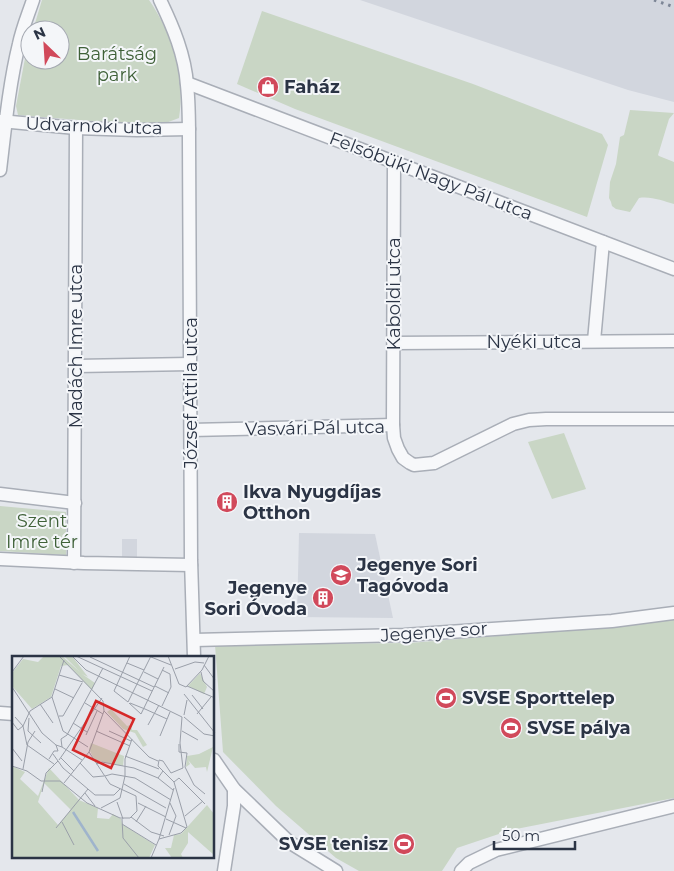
<svg xmlns="http://www.w3.org/2000/svg" width="674" height="871" font-family="Montserrat,sans-serif">
	<style>
		.built { fill: #d2d6de }
		.green { fill: #c9d6c5 }
		.lines { fill: none; stroke-linecap: round; stroke-linejoin: round }
		.minor-casing { stroke: #a9aeb7; stroke-width: 15 }
		.minor { stroke: #f7f8fa; stroke-width: 12 }
		.rail { stroke: #7d8696; stroke-width: 3; stroke-dasharray: 2.5 5; stroke-linecap: butt }
		.labels { text-anchor: middle; dominant-baseline: central; stroke-width: 4; stroke-linejoin: round; paint-order: stroke }
		.park-label { font-size: 18px; fill: #3f6138; stroke: #f4f6f9 }
		.poi-label { font-size: 18px; font-weight: bold; fill: #2b3445; stroke: #f4f6f9; text-anchor: start }
		.street-label { font-size: 18px; fill: #2b3445; stroke: #f4f6f9 }
		.inset-river { fill: none; stroke: #9fb4cc; stroke-width: 2.5 }
		.inset-road { fill: none; stroke: #9a9fa9; stroke-width: 1 }
		.view { fill: #d62828; fill-opacity: 0.15; stroke: #d62828; stroke-width: 2.5 }
		.inset-edge { fill: none; stroke: #2b3445; stroke-width: 2.5 }
	</style>
	<rect width="100%" height="100%" fill="#e4e7ec"/>
	<g class="built">
		<polygon points="360,0 674,0 674,102 628,90"/>
		<polygon points="299,533 375,534 393,618 297,617"/>
		<rect x="122" y="539" width="15" height="18"/>
	</g>
	<g class="green">
		<path d="M42,0H149C172,33 186,78 179,118L163,124L91,121L18,115L16,106L26,53L30,39V60H60V30H33Z"/>
		<polygon points="262,11 473,84 602,134 608,145 587,217 295,109 237,84"/>
		<path d="M630,110L674,113L669,119L658,155L659,156L674,162V204C663,201 651,196 639,198L630,212L616,209L612,206L611,202L609,198L610,182L616,164L620,137L624,135Z"/>
		<polygon points="564,433 586,489 552,499 528,442"/>
		<polygon points="0,506 66,512 66,555 0,551"/>
		<polygon points="674,619 674,798 511,830 457,848 442,871 359,871 336,858 276,806 223,752 215,645 409,643 608,627"/>
	</g>
	<g class="lines">
		<g class="minor-casing">
			<g id="minor">
				<path d="M160,0C173,27 185,55 187,85C189,103 189,121 189,140L191,560L194,657"/>
				<polyline points="187,83 674,269"/>
				<polyline points="0,121 76,128 137,130 189,129"/>
				<path d="M0,170C5,128 9,85 19,44C22,29 28,15 33,0"/>
				<polyline points="594,341 603,242"/>
				<polyline points="394,343 674,341"/>
				<polyline points="76,366 190,364"/>
				<polyline points="393,425 394,163"/>
				<polyline points="191,430 393,425 394,438 398,449 403,458 410,463 414,465 434,463 513,424 529,420 546,419 674,419"/>
				<polyline points="0,494 75,503"/>
				<polyline points="0,559 84,563 191,565"/>
				<polyline points="74,563 76,128"/>
				<polyline points="194,640 404,635 612,621 674,613"/>
				<polyline points="0,713 14,714"/>
				<polyline points="214,760 234,789 289,842 336,871"/>
				<polyline points="224,871 234,806 234,789"/>
				<polyline points="461,871 469,863 496,850 674,806"/>
			</g>
		</g>
		<use href="#minor" class="minor"/>
		<polyline class="rail" points="654,0 674,7"/>
	</g>
	<defs>
		<g id="shop-disc" transform="scale(1.125)"><circle r="9.5" fill="#d1495b" stroke="#f4f6f9"/><path d="M-5-2.5h2.3a2.7 3.5 0 0 1 5.4 0H5L5.5 6h-11ZM-1.5-2.5h3a1.5 2.3 0 0 0-3 0Z" fill="#fff"/></g>
		<g id="building-disc" transform="scale(1.125)"><circle r="9.5" fill="#d1495b" stroke="#f4f6f9"/><path d="M-4-6H4V6H1V3H-1V6H-4ZM-2.5-4.3h1.7v1.8h-1.7ZM.8-4.3h1.7v1.8H.8ZM-2.5-1h1.7V.8h-1.7ZM.8-1h1.7V.8H.8Z" fill="#fff"/></g>
		<g id="school-disc" transform="scale(1.125)"><circle r="9.5" fill="#d1495b" stroke="#f4f6f9"/><path d="M0-5L7-2L0 1L-7-2ZM-4 1L0 2.5L4 1V4Q0 6-4 4Z" fill="#fff"/></g>
		<g id="stadium-disc" transform="scale(1.125)"><circle r="9.5" fill="#d1495b" stroke="#f4f6f9"/><path d="M0-5a6.5 5 0 1 0 0 10a6.5 5 0 1 0 0-10ZM-3.5-1.8h7v3.6h-7Z" fill="#fff"/></g>
	</defs>
	<g fill-rule="evenodd">
		<use href="#shop-disc" x="268" y="87"/>
		<use href="#building-disc" x="227" y="502"/>
		<use href="#school-disc" x="341" y="575"/>
		<use href="#building-disc" x="323" y="598"/>
		<use href="#stadium-disc" x="446" y="698"/>
		<use href="#stadium-disc" x="511" y="728"/>
		<use href="#stadium-disc" x="404" y="844"/>
	</g>
	<g class="labels">
		<g class="park-label">
			<text x="117" y="54">Barátság<tspan x="117" dy="21">park</tspan></text>
			<text x="42" y="521">Szent<tspan x="42" dy="21">Imre tér</tspan></text>
		</g>
		<g class="poi-label">
			<text x="284" y="87">Faház</text>
			<text x="243" y="492">Ikva Nyugdíjas<tspan x="243" dy="21">Otthon</tspan></text>
			<text x="357" y="565">Jegenye Sori<tspan x="357" dy="21">Tagóvoda</tspan></text>
			<text x="307" y="588" text-anchor="end">Jegenye<tspan x="307" dy="21">Sori Óvoda</tspan></text>
			<text x="462" y="698">SVSE Sporttelep</text>
			<text x="527" y="728">SVSE pálya</text>
			<text x="388" y="844" text-anchor="end">SVSE tenisz</text>
		</g>
		<g class="street-label">
			<text transform="translate(94 126) rotate(2)">Udvarnoki utca</text>
			<text transform="translate(431 176) rotate(21)">Felsőbüki Nagy Pál utca</text>
			<text transform="translate(394 294) rotate(-90)">Kaboldi utca</text>
			<text x="534" y="342">Nyéki utca</text>
			<text transform="translate(76 346) rotate(-90)">Madách Imre utca</text>
			<text transform="translate(191 393) rotate(-90)">József Attila utca</text>
			<text transform="translate(315 428) rotate(-1)">Vasvári Pál utca</text>
			<text transform="translate(434 632) rotate(-4)">Jegenye sor</text>
		</g>
	</g>
	<g transform="translate(12 656)">
		<rect width="202" height="202" fill="#e4e7ec"/>
		<path d="M32,0H50L68,16L52,0H60L76,21L70,18L83,27L80,34L56,9L49,10L39,41L20,53L0,30V17L11,3L26,6ZM188,17L195,31L192,38L176,30ZM99,53L115,70L119,69L120,74H125L135,89L131,91L123,77L111,73L95,56ZM79,87L112,100L111,110L88,105L84,107L77,93ZM201,91L195,116L194,111L183,112L176,104L178,108L174,111L175,100L187,98ZM0,110L13,116L8,123L26,140L37,112L67,144L86,152L85,162L97,163L101,158L109,163L110,168L143,189L137,202H0ZM32,127L59,154L46,169L26,146ZM195,149L202,158V199L176,176V187L169,198L171,202H160L153,192H159L162,179L169,178Z" fill="#c9d6c5" fill-rule="evenodd"/>
		<path class="inset-river" d="M61,156L86,195"/>
		<path class="inset-road" d="M60,0L74,14L170,61M64,0L140,35M156,0L167,28L174,31M78,1L142,31M139,1L159,9M115,7L132,14M192,9L203,24M163,13L183,6L192,7M150,14L158,18L159,31L150,50M0,16L12,0M132,16L146,23M189,16L191,25L203,36M47,19L71,26M143,30L157,37M175,30L203,42M0,31L30,77L44,89M174,31L190,14L197,0M43,33L62,42M172,38L203,77M180,39L191,53M40,41L51,75L76,91M40,41L52,4M116,46L102,35L118,0M116,46L139,0M73,47L91,58M117,47L129,58L152,11M118,47L133,53M28,48L41,67M133,53L155,63M92,55L137,101L146,105M185,58L199,41M172,59L175,44M47,60H51L70,27M172,61L192,78L203,80M17,62L16,75L29,87M0,66L6,74L11,70L3,61M61,67L75,76M136,69L147,49M84,75L118,90M97,75L119,85M170,75L186,84M74,79L85,55M148,80L158,56M167,88V96L175,97M15,89L11,70L18,55L40,41M15,89L42,108M50,91L70,104M0,92L10,105M175,97L173,111L182,129L193,138M41,98L51,112L83,139H102L108,133M113,100L147,113M49,102L62,115M37,103L42,95H46L44,89L50,91L49,83L55,79L91,12M47,104L90,42M151,105L159,117L171,112L168,87L170,61M68,107L81,121L92,120M84,108L90,106L122,112L146,122M0,110L15,115L29,125H48L75,147L108,162H118L125,155L124,140L98,128L77,96L92,55L91,45L47,0M11,113L16,86L23,75M151,115L146,122L161,134M93,120L100,118L123,122L159,144M162,126L167,122L193,148M52,127L77,96M112,128L154,152M30,136L34,117L46,105M73,137L83,150M105,146L111,163M126,147L154,161M89,152L108,142L113,120V103L120,83M173,160L191,145M119,161L139,176L152,180M110,163L111,182L127,202M154,163L174,172M50,166L62,189M124,166L134,150M110,168L144,189M44,172L76,133M157,179L164,160L158,147M147,183L162,132M139,202L147,183L169,177L175,171L162,126L146,110L147,104L151,105"/>
		<path class="view" d="M84,45L122,63L99,112L61,94Z"/>
		<rect width="202" height="202" class="inset-edge"/>
	</g>
	<g transform="translate(45 45) rotate(335)"><circle r="24" fill="#f4f6f9" stroke="#a4a8b1"/>
	<path d="M0-4L9 19L0 12L-9 19Z" fill="#d1495b"/>
	<text y="-8" font-size="14" font-weight="bold" text-anchor="middle" fill="#2b3445">N</text>
	</g>
	<path d="M494 841v8h81v-8" fill="none" stroke="#2b3445" stroke-width="2.5"/>
	<text x="502" y="841" font-size="15" fill="#2b3445" stroke="#f4f6f9" stroke-width="4" paint-order="stroke">50 m</text>
</svg>
